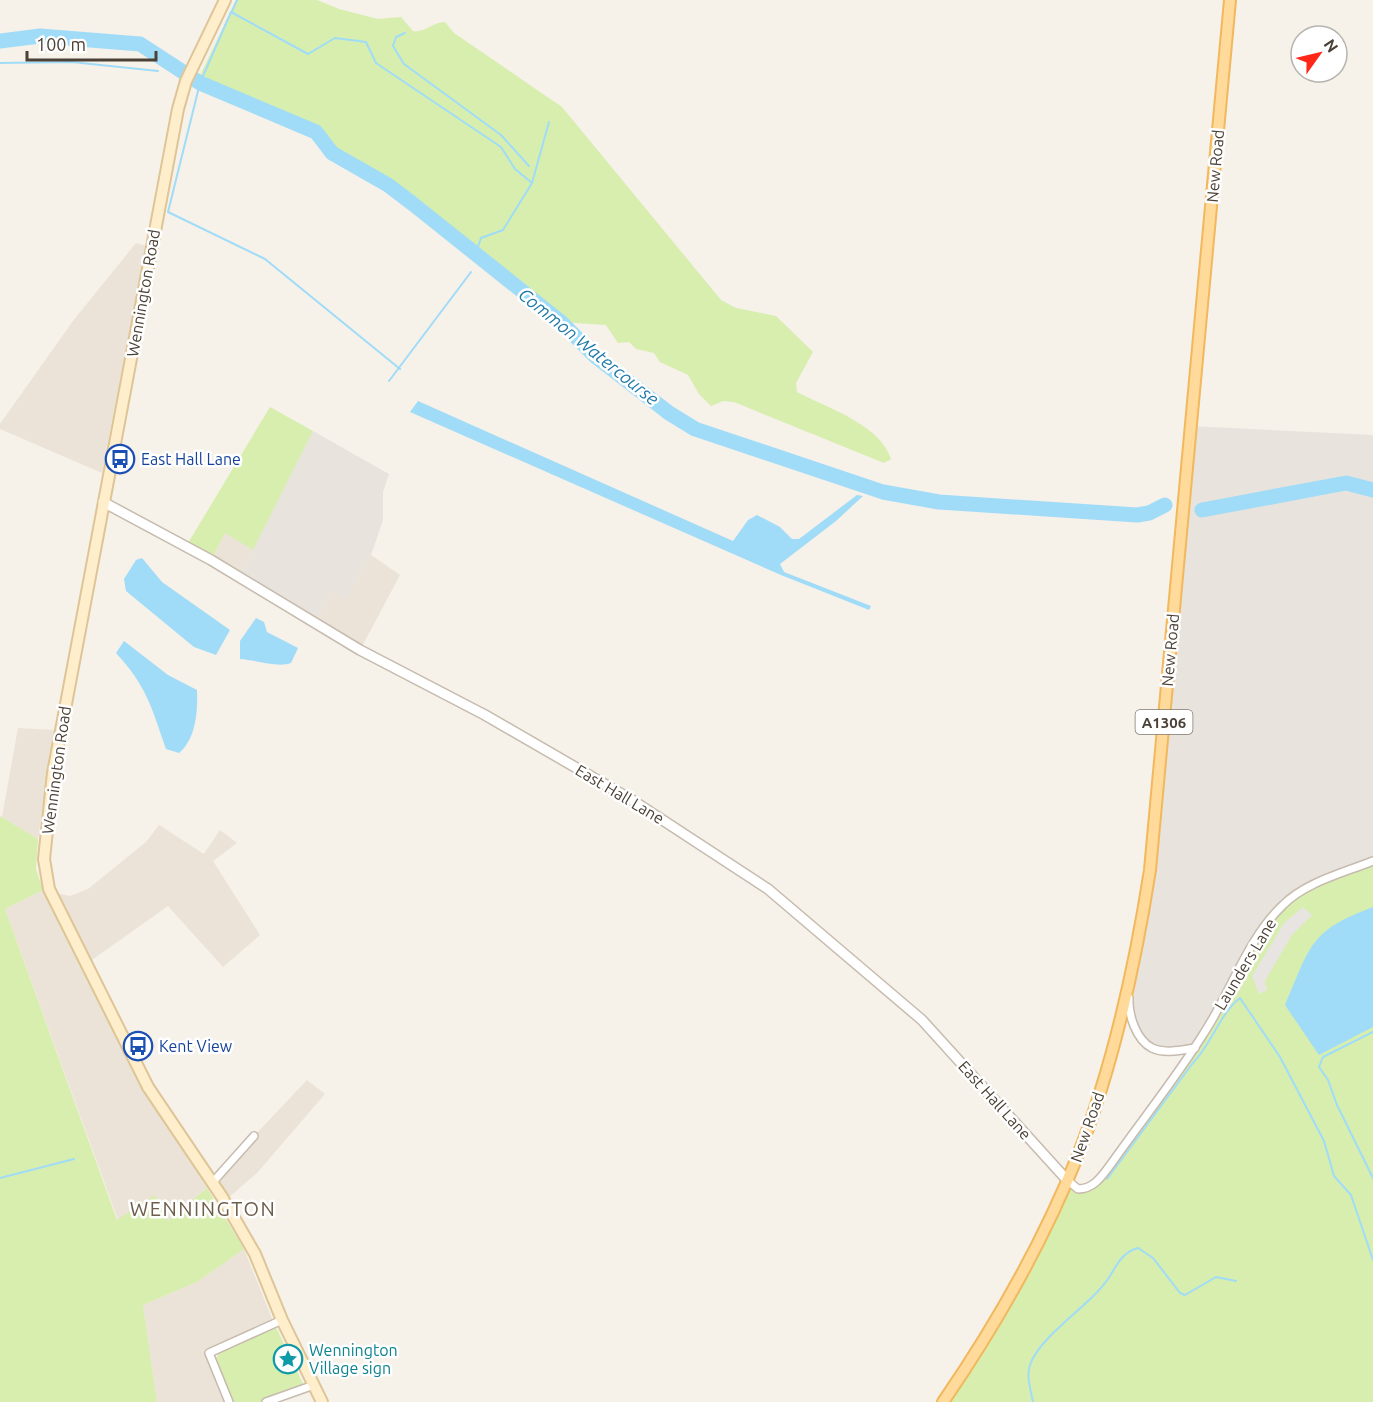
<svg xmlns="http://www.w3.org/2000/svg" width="1373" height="1402" font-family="Ubuntu,sans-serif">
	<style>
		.residential { fill: #ebe3d7 }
		.industrial { fill: #e9e3de }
		.green { fill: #d7eeae }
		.parking { fill: #e7e4e1 }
		.water { fill: #a0dcf8 }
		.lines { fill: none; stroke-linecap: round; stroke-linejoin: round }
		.stream { stroke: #a0dcf8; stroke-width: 2 }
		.river { stroke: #a0dcf8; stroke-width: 15 }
		.minor-casing { stroke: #c6bbae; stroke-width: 10 }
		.tertiary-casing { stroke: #c6bbae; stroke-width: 12 }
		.secondary-casing { stroke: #dec597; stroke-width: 14 }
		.primary-casing { stroke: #f1b85d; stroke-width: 14 }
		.minor { stroke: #fff; stroke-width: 7 }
		.tertiary { stroke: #fff; stroke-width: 9 }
		.secondary { stroke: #ffeecb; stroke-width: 10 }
		.primary { stroke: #ffda9a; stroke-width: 10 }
		.labels { text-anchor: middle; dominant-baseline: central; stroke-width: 5; stroke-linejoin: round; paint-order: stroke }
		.shield { fill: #fff; stroke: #817a72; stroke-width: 1.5 }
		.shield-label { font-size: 15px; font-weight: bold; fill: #4b4136 }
		.street-label { font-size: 16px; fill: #4b4136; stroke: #fff }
		.transit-label { font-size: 16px; fill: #164399; stroke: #fff; text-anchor: start }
		.culture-label { font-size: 16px; fill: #0d838f; stroke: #fff; text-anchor: start }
		.water-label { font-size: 18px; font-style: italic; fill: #1f7aa9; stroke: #fff }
		.quarter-label { font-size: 20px; letter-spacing: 1.5px; fill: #6f5e4c; stroke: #fff }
	</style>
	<rect width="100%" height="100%" fill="#f6f1e9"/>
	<g class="residential">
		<polygon points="136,243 146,246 102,473 0,429 0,424 73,321"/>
		<polygon points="225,532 253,550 239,577 211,560"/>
		<polygon points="371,555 400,575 360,650 316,623 333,592 345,599"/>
		<polygon points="18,728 54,730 38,839 2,817"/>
		<polygon points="159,825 204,854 220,830 237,843 213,861 260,935 223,967 168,906 82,967 145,1091 207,1188 167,1222 118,1220 5,909 43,890 70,896 88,889 146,842"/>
		<polygon points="307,1080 325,1094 257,1173 227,1199 217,1182 254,1136"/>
		<polygon points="244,1249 273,1321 204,1350 225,1402 157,1402 143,1305 197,1282"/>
	</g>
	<g class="industrial">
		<polygon points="1190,426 1373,435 1373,861 1195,1048 1152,1048 1140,1035 1128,1002 1143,916"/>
		<polygon points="313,431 389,474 383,492 383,520 371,555 345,600 333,592 316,623 239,577"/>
	</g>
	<g class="green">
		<path d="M236,0H317L339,9L378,19L401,17L413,31C426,33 432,22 445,22L454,33L562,107L721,300L736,308L776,316L813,352L796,383L797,392C827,408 880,424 891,459L884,463L734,402L723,401L711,406L699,394L688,375L660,362L654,353L636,349L629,342L618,343L606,325L561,322L414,204L332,153L316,132L196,84Z"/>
		<polygon points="270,407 313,431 253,550 225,533 211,560 188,543"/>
		<polygon points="0,816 38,839 36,869 43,890 5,909 117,1220 155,1195 168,1221 207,1188 244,1249 197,1282 143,1305 157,1402 0,1402"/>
		<polygon points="1373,861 1373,1402 943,1402 964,1372 1067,1180 1078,1189 1097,1182 1163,1097 1267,922 1300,892"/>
		<polygon points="275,1325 304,1386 262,1402 234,1402 216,1360 218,1354"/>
	</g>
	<polygon class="parking" points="1303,907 1312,915 1292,935 1265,981 1267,990 1259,994 1252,976 1284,923"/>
	<g class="water">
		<polygon points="418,401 733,541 748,520 757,515 780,527 792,539 799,539 857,495 863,496 836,521 780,564 784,572 871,606 869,610 781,575 410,412"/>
		<polygon points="142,558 162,582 230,630 216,655 194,647 126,591 124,579 136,560"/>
		<path d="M256,618L264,622L267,632L298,648L291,663C278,668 256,660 240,659V641Z"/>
		<path d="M124,641L168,675L197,690C198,711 196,739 179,753L166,749C152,708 146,685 116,653Z"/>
		<path d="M1373,907V1027L1319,1055L1285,1005C1311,945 1309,931 1373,907Z"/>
	</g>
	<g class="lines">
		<g class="stream">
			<polyline points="232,11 237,0"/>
			<polyline points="405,33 396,37 393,46 404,64 501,135 529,166"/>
			<polyline points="0,63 72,62 158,71"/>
			<polyline points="476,252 481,238 503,230 532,183 549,122"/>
			<polyline points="400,369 265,259 168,212 200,83 231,12 308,54 335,38 366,42 376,63 501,147 515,169 532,183"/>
			<polyline points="389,381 471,272"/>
			<polyline points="1373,1032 1323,1057 1319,1067 1328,1080 1337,1105 1373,1178"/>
			<polyline points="0,1178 74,1159"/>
			<path d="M1107,1179L1192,1064C1212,1044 1220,1013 1240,998L1280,1057L1324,1141L1334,1176L1351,1195L1373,1260"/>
			<path d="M1033,1402C1031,1391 1026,1376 1030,1365C1041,1334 1091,1306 1110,1276C1117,1264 1123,1252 1138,1248L1153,1258L1180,1293L1185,1295L1216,1277L1236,1281"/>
		</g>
		<g class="river">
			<polyline points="0,41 40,36 140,44 200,83 316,132 332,153 388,185 413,204 561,322 595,356 669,413 695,429 883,492 939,502 1137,515 1149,513 1165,505"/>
			<polyline points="1202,510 1346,483 1373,490"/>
		</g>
		<g class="minor-casing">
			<g id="minor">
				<path d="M1129,998C1128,1014 1136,1040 1152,1048C1164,1054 1182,1050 1195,1048"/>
				<path d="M1067,1180L1078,1189C1094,1189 1102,1176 1111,1164C1142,1120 1176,1078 1204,1033C1231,992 1247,939 1283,905C1306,882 1343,873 1373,861"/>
				<polyline points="212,1183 254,1136"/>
				<polyline points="229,1402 209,1353 282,1320"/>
				<polyline points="266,1402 314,1385"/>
			</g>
		</g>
		<g class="tertiary-casing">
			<polyline id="tertiary" points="103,502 211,560 360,650 485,715 632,800 768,889 922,1020 1067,1180"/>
		</g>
		<g class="secondary-casing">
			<polyline id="secondary" points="225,0 186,81 178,109 53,773 44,859 49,889 148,1087 222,1197 255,1254 282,1320 322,1402"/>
		</g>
		<g class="primary-casing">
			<path id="primary" d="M943,1402C996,1325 1043,1242 1078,1155C1114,1064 1135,966 1150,870L1230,0"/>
		</g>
		<use href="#minor" class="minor"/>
		<use href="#tertiary" class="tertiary"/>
		<use href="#secondary" class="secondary"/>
		<use href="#primary" class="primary"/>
	</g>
	<defs>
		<g id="bus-ring" transform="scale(1.5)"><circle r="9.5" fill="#fff" stroke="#1a4fb4" stroke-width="1.5"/><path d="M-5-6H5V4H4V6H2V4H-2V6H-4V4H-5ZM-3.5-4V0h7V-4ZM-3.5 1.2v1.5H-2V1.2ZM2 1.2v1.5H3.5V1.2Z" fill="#1a4fb4"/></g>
		<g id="sight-ring" transform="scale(1.5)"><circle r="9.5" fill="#fff" stroke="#0f9aa8" stroke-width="1.5"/><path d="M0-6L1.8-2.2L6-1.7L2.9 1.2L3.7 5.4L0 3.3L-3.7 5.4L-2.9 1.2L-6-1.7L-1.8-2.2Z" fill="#0f9aa8"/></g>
	</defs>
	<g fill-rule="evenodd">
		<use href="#bus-ring" x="120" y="459"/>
		<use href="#bus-ring" x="138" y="1046"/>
		<use href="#sight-ring" x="288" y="1359"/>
	</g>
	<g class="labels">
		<rect class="shield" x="1135.5" y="710" width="57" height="24" rx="4.5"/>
		<g class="shield-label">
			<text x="1164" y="722">A1306</text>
		</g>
		<g class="street-label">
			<text transform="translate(1215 166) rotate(-85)">New Road</text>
			<text transform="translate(143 293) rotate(-80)">Wennington Road</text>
			<text transform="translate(1170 650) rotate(-85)">New Road</text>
			<text transform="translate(56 770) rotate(-82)">Wennington Road</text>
			<text transform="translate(620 794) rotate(31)">East Hall Lane</text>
			<text transform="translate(1245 964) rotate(-59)">Launders Lane</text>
			<text transform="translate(995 1100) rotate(48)">East Hall Lane</text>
			<text transform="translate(1087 1127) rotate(-71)">New Road</text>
		</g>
		<g class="transit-label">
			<text x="141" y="459">East Hall Lane</text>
			<text x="159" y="1046">Kent View</text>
		</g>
		<g class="culture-label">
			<text x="309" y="1350">Wennington<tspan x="309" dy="18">Village sign</tspan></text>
		</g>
		<g class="water-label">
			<text transform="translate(589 346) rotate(39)">Common Watercourse</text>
		</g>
		<g class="quarter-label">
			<text x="203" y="1208">WENNINGTON</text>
		</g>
	</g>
	<g transform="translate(1319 54) rotate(56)"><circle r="28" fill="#ffffff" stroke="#b7b3af" stroke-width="1.5"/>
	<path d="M0-4.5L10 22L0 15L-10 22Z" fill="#ff2718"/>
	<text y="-9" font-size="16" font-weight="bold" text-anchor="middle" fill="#4b4136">N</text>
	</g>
	<path d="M27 51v9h129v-9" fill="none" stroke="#4b4136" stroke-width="3"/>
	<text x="36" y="51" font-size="18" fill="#4b4136" stroke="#ffffff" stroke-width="4.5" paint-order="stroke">100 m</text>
</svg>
